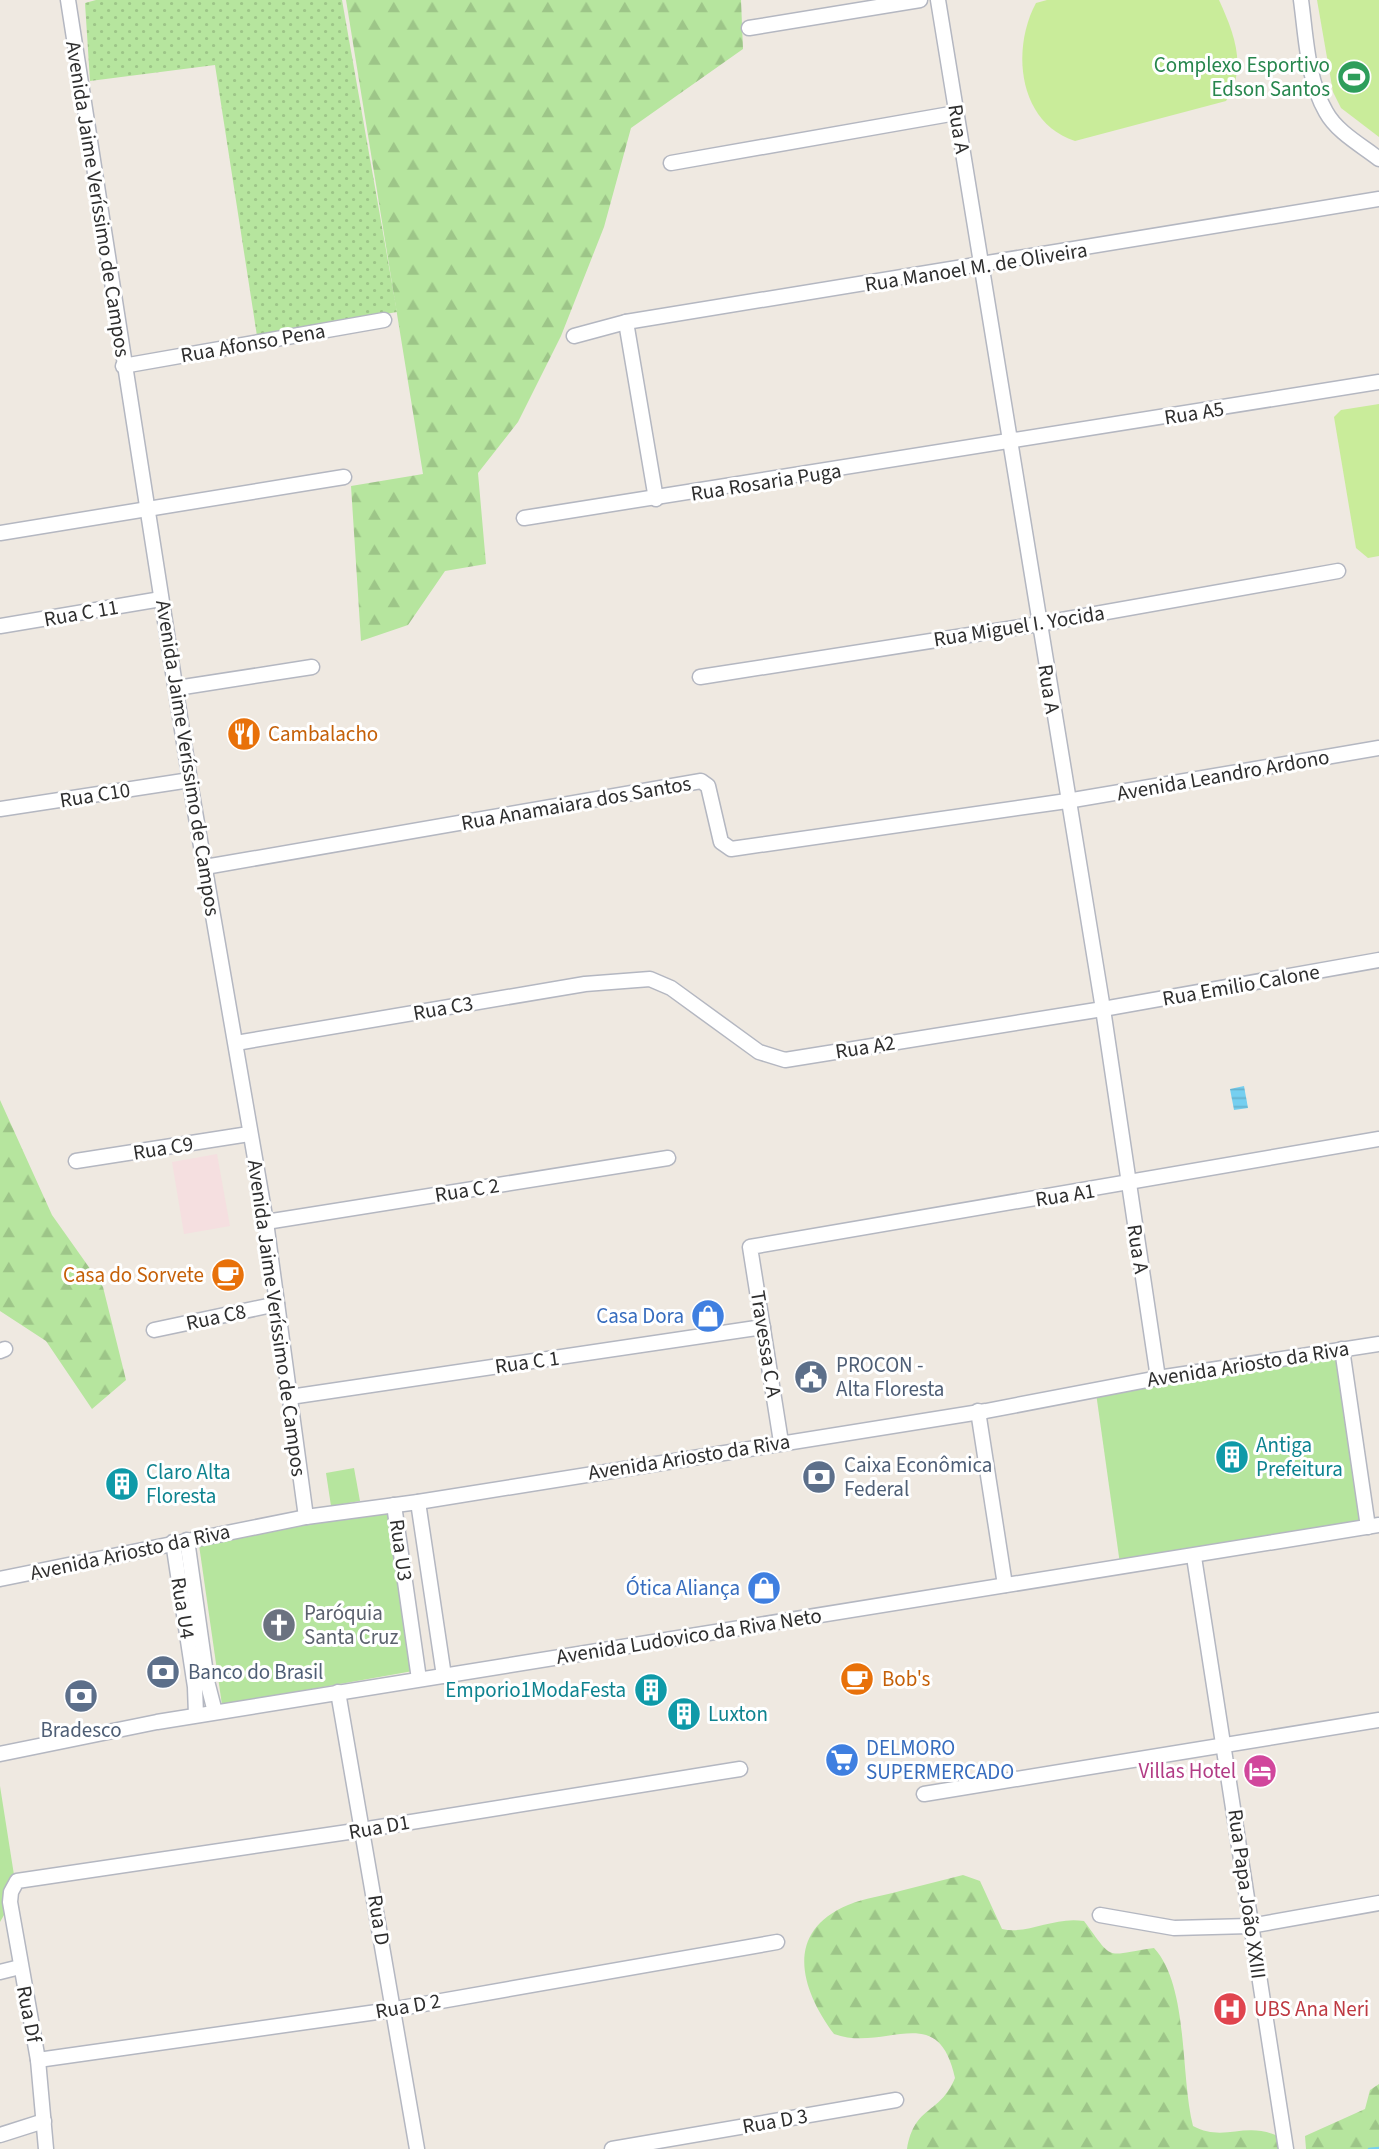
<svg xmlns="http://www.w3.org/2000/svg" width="1379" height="2149" font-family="'Source Sans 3',sans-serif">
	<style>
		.medical { fill: #f5dfe0 }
		.grass { fill: url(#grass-dots) }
		.forest { fill: url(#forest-firs) }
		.park { fill: #b6e59e }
		.pitch { fill: #c9ec9a }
		.water { fill: url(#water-rules) }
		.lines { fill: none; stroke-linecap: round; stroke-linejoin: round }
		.stream { stroke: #75cff0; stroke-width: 2.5 }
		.minor-casing { stroke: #b4b7c1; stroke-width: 17 }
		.minor { stroke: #fff; stroke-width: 14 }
		.labels { text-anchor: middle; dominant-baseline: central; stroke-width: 6; stroke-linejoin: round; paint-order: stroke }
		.leisure-label { font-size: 21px; fill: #27864d; stroke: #fff; text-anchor: end }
		.street-label { font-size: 21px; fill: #2e2e2e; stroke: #fff }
		.food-label { font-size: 21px; fill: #c56008; stroke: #fff; text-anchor: start }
		.shop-label { font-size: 21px; fill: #366cbe; stroke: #fff; text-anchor: end }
		.service-label { font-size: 21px; fill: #4e5e75; stroke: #fff; text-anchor: start }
		.culture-label { font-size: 21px; fill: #0d838f; stroke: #fff; text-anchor: start }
		.worship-label { font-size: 21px; fill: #5b616d; stroke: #fff; text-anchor: start }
		.hotel-label { font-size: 21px; fill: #b23c85; stroke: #fff; text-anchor: end }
		.health-label { font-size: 21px; fill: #be3a42; stroke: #fff; text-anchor: start }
	</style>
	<defs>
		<pattern id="grass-dots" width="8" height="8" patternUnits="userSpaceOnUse" patternTransform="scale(1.75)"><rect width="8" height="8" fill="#b6e59e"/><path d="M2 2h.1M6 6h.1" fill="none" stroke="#9dc588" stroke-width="1.8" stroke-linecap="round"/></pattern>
		<pattern id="forest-firs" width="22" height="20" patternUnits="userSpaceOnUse" patternTransform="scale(1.75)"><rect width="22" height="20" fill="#b6e59e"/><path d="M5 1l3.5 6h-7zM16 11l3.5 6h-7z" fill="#9dc588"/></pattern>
		<pattern id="water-rules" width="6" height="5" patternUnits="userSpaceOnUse" patternTransform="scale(1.75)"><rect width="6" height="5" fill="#75cff0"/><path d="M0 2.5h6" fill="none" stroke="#66b2ce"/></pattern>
	</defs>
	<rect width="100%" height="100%" fill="#efe9e1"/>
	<polygon class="medical" points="217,1154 230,1226 184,1234 172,1162"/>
	<polygon class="grass" points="96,0 342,0 397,312 257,336 215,65 90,81 85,3"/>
	<g class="forest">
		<polygon points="346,0 741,0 743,49 631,128 604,227 561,336 518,422 478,473 486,564 445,571 408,625 361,641 351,486 423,474"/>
		<polygon points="0,1100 52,1215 103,1287 126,1380 92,1409 46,1341 0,1311"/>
		<path d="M963,1875L980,1881L1002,1929C1028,1935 1054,1916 1084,1921C1115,1963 1104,1955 1154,1948C1189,1986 1180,2075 1193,2126C1225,2143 1245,2120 1280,2137L1284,2149H907C915,2104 939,2116 955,2078C938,1999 886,2053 834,2034C800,1988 784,1932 848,1905C865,1898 883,1896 900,1891C921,1886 942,1880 963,1875Z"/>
		<polygon points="1379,2084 1379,2149 1306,2149 1305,2136 1365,2109 1370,2090"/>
	</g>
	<g class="park">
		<polygon points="1339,1353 1364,1524 1120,1564 1096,1393"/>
		<polygon points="354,1468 360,1501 331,1506 326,1473"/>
		<polygon points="389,1511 413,1671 222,1705 199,1545 310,1518"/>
		<polygon points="0,1786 14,1875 3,1892 4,1915 0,1922"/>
	</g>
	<g class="pitch">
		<path d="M1047,0H1219C1234,33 1248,68 1226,101L1075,141C1018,123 1011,49 1036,3Z"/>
		<polygon points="1317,0 1379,0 1379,137 1341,108 1333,92"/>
		<polygon points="1379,404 1379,556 1368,558 1356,548 1334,417 1341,410"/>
	</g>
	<polygon class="water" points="1244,1086 1248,1108 1234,1110 1230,1089"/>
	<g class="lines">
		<polyline class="stream" points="1369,2149 1379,2148"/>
		<g class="minor-casing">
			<g id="minor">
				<polyline points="68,0 192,794 266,1222 306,1517"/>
				<polyline points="938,0 1103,1009 1158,1378"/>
				<path d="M1301,0C1306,36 1307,79 1326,112C1337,132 1361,145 1379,159"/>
				<polyline points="749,28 920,0"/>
				<polyline points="671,163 956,113"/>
				<polyline points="626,322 656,499"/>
				<polyline points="574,336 626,322 1379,199"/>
				<polyline points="123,366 384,320"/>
				<polyline points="524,518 1379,382"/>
				<polyline points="0,533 344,477"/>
				<polyline points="0,626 161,599"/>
				<polyline points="700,677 1039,624 1338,571"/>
				<polyline points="177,688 312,667"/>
				<polyline points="0,809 190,780"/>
				<polyline points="205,867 701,781 708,786 721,842 731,849 1067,801 1379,748"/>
				<polyline points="236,1043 585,984 650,979 671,988 759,1052 785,1060 1103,1009 1379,960"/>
				<polyline points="76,1161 249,1134"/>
				<polyline points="266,1222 668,1158"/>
				<polyline points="154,1330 277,1304"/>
				<polyline points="1342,1349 1368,1527"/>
				<polyline points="0,1351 5,1349"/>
				<polyline points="290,1397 763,1327"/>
				<polyline points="978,1411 1005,1585"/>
				<polyline points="781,1442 750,1247 1379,1139"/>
				<polyline points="418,1502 444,1676"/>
				<polyline points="394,1505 419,1679"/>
				<polyline points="187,1540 207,1681 215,1712"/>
				<polyline points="173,1542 195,1687 196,1715"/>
				<polyline points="1194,1557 1286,2149"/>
				<polyline points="0,1579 306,1517 418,1502 986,1411 1158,1378 1379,1344"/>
				<polyline points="338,1692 417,2149"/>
				<polyline points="0,1754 157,1722 1379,1525"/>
				<polyline points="924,1794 1379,1720"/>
				<polyline points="1100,1915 1174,1928 1250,1926 1379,1903"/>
				<polyline points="0,1972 20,1967"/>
				<polyline points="38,2060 384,2011 777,1942"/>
				<polyline points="0,2135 44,2121"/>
				<polyline points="46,2149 38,2060 10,1902 11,1892 17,1881 355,1831 740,1769"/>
				<polyline points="612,2149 896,2100"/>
			</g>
		</g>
		<use href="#minor" class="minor"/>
	</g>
	<defs>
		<g id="stadium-disc" transform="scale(1.75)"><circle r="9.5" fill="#2e9e5b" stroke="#fff"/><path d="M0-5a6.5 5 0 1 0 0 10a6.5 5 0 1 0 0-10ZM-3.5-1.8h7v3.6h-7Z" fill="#fff"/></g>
		<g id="restaurant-disc" transform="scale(1.75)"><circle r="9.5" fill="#e8710a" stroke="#fff"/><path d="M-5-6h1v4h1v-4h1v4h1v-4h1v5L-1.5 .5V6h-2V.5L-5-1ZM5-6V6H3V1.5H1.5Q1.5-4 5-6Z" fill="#fff"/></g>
		<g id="cafe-disc" transform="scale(1.75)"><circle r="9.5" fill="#e8710a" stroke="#fff"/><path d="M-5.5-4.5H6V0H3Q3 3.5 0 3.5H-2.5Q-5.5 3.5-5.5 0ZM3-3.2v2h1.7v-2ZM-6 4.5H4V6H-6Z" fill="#fff"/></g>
		<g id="shop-disc" transform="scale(1.75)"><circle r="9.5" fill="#3f7fe0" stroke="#fff"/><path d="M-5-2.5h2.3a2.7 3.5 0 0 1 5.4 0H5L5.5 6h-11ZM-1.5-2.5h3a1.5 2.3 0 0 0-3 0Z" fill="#fff"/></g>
		<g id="civic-disc" transform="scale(1.75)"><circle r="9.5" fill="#5c6f8a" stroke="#fff"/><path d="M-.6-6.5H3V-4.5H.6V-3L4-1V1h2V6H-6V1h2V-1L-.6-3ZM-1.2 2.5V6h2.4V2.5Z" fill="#fff"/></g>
		<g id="building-disc" transform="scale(1.75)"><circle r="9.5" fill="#0f9aa8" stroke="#fff"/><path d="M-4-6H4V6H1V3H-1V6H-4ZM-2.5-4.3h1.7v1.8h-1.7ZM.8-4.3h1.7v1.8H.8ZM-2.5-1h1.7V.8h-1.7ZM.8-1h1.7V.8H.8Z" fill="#fff"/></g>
		<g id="bank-disc" transform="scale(1.75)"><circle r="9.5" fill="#5c6f8a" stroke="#fff"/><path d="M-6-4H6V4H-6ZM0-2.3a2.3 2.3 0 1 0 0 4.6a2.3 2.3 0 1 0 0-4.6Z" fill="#fff"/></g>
		<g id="church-disc" transform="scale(1.75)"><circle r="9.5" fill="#6b7280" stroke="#fff"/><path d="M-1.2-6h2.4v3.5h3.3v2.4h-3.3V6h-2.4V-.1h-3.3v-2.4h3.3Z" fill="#fff"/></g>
		<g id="supermarket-disc" transform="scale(1.75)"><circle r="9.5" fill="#3f7fe0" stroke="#fff"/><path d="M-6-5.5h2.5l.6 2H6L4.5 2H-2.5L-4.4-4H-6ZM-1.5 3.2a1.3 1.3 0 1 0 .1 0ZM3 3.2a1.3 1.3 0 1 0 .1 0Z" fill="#fff"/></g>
		<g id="hotel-disc" transform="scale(1.75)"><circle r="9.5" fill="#d1479c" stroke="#fff"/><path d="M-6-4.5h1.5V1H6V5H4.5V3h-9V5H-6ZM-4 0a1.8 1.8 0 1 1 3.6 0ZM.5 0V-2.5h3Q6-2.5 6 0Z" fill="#fff"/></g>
		<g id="hospital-disc" transform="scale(1.75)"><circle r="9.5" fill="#e0444e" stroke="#fff"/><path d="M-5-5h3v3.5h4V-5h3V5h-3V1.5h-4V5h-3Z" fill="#fff"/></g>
	</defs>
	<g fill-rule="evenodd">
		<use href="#stadium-disc" x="1354" y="77"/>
		<use href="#restaurant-disc" x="244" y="734"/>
		<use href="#cafe-disc" x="228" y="1275"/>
		<use href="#shop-disc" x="708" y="1316"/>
		<use href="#civic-disc" x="811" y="1377"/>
		<use href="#building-disc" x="1232" y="1457"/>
		<use href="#bank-disc" x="819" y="1477"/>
		<use href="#building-disc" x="122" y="1484"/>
		<use href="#shop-disc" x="764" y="1588"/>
		<use href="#church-disc" x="279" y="1625"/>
		<use href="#bank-disc" x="163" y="1672"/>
		<use href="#cafe-disc" x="857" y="1679"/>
		<use href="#building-disc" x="651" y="1690"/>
		<use href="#bank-disc" x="81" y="1696"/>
		<use href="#building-disc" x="684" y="1714"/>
		<use href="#supermarket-disc" x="842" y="1760"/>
		<use href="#hotel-disc" x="1260" y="1771"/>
		<use href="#hospital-disc" x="1230" y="2009"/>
	</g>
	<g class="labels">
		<g class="leisure-label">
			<text x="1330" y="65">Complexo Esportivo<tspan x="1330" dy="24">Edson Santos</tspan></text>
		</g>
		<g class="street-label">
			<text transform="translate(959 129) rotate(81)">Rua A</text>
			<text transform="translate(98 199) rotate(81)">Avenida Jaime Veríssimo de Campos</text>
			<text transform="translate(976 267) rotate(-9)">Rua Manoel M. de Oliveira</text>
			<text transform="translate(253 343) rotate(-10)">Rua Afonso Pena</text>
			<text transform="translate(1194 413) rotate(-9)">Rua A5</text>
			<text transform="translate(766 482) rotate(-9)">Rua Rosaria Puga</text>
			<text transform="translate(81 613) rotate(-10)">Rua C 11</text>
			<text transform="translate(1019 626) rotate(-9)">Rua Miguel I. Yocida</text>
			<text transform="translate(1049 689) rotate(81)">Rua A</text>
			<text transform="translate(188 758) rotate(81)">Avenida Jaime Veríssimo de Campos</text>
			<text transform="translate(1223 775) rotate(-10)">Avenida Leandro Ardono</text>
			<text transform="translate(95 795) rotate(-9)">Rua C10</text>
			<text transform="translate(576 803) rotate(-10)">Rua Anamaiara dos Santos</text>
			<text transform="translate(1241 985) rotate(-10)">Rua Emilio Calone</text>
			<text transform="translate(443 1008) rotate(-10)">Rua C3</text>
			<text transform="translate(865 1047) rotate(-9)">Rua A2</text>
			<text transform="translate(163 1148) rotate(-9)">Rua C9</text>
			<text transform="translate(467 1190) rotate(-9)">Rua C 2</text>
			<text transform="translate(1065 1195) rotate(-9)">Rua A1</text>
			<text transform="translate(1138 1249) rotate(81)">Rua A</text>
			<text transform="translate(216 1317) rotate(-12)">Rua C8</text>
			<text transform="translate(277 1318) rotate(82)">Avenida Jaime Veríssimo de Campos</text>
			<text transform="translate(766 1344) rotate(81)">Travessa C A</text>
			<text transform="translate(527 1362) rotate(-8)">Rua C 1</text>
			<text transform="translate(1248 1364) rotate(-9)">Avenida Ariosto da Riva</text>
			<text transform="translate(689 1457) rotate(-9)">Avenida Ariosto da Riva</text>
			<text transform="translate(401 1550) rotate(82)">Rua U3</text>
			<text transform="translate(130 1552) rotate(-12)">Avenida Ariosto da Riva</text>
			<text transform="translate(183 1608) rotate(81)">Rua U4</text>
			<text transform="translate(689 1636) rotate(-9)">Avenida Ludovico da Riva Neto</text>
			<text transform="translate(379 1827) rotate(-10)">Rua D1</text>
			<text transform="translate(1247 1894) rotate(82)">Rua Papa João XXIII</text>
			<text transform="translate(379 1920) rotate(81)">Rua D</text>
			<text transform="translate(408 2006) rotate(-10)">Rua D 2</text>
			<text transform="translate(29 2014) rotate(79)">Rua Df</text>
			<text transform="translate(775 2121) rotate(-10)">Rua D 3</text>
		</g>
		<g class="food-label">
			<text x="268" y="734">Cambalacho</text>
			<text x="204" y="1275" text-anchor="end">Casa do Sorvete</text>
			<text x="882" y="1679">Bob's</text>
		</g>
		<g class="shop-label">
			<text x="684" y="1316">Casa Dora</text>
			<text x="740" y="1588">Ótica Aliança</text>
			<text x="866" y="1748" text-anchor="start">DELMORO<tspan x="866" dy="24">SUPERMERCADO</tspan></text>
		</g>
		<g class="service-label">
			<text x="836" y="1365">PROCON -<tspan x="836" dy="24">Alta Floresta</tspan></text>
			<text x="844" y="1465">Caixa Econômica<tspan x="844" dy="24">Federal</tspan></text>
			<text x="188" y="1672">Banco do Brasil</text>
			<text x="81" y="1730" text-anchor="middle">Bradesco</text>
		</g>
		<g class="culture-label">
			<text x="1256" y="1445">Antiga<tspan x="1256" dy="24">Prefeitura</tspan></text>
			<text x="146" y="1472">Claro Alta<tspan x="146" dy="24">Floresta</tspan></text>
			<text x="626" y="1690" text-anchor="end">Emporio1ModaFesta</text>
			<text x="708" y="1714">Luxton</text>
		</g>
		<g class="worship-label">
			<text x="304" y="1613">Paróquia<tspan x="304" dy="24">Santa Cruz</tspan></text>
		</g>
		<g class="hotel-label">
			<text x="1236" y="1771">Villas Hotel</text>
		</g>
		<g class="health-label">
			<text x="1254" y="2009">UBS Ana Neri</text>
		</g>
	</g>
</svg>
